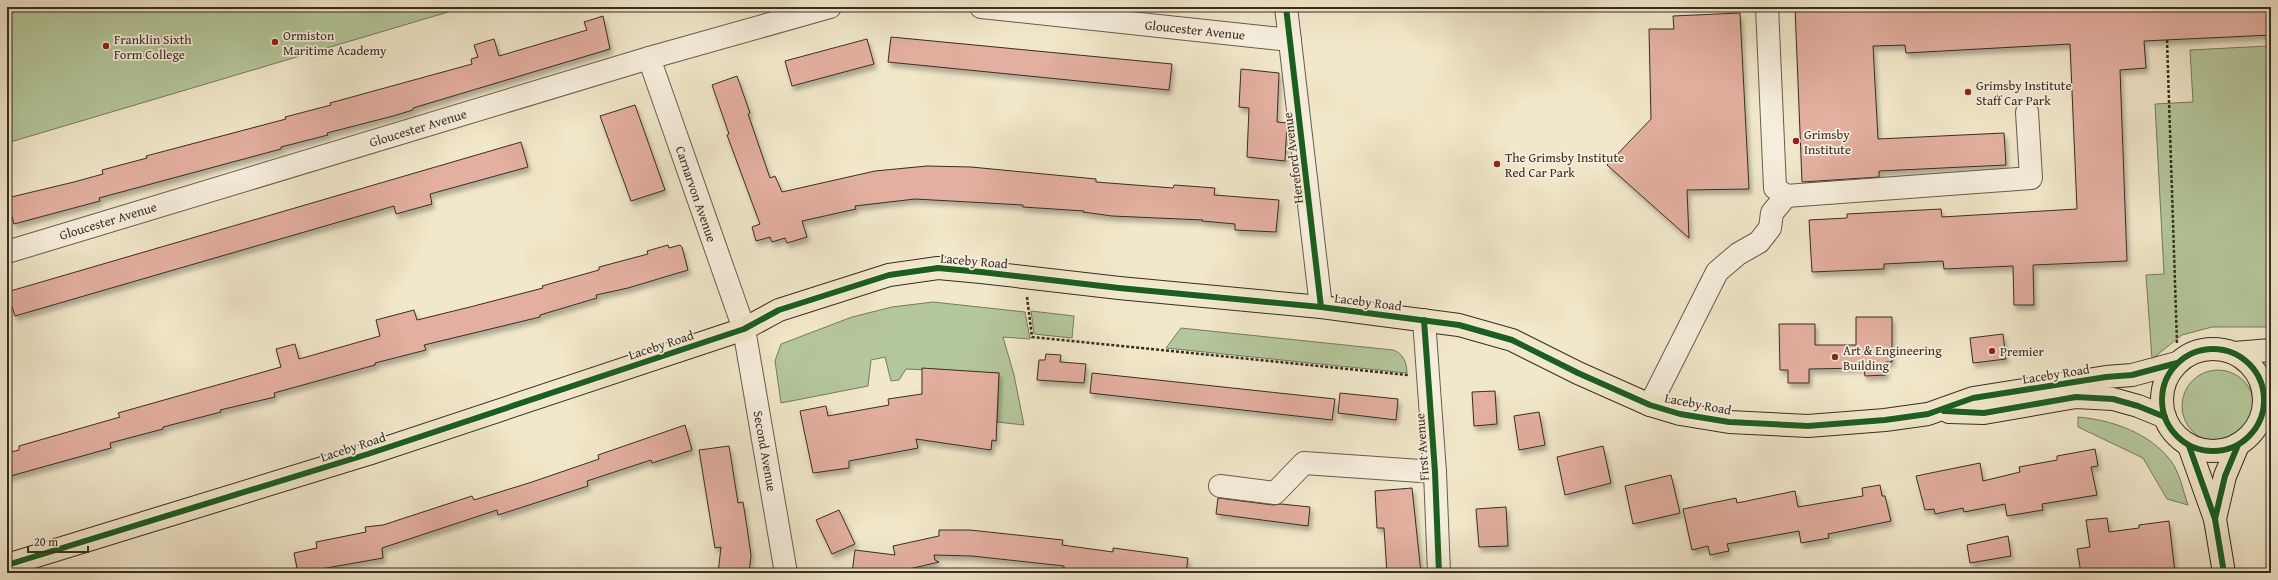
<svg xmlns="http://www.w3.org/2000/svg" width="2278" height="580" font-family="'Gentium Book Plus',serif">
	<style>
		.green { fill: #b4c79b; stroke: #767a60 }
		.building { fill: #e3afa0; stroke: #372d24; filter: url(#shadow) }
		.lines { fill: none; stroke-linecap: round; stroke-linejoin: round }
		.minor-casing { stroke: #665c4e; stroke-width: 24 }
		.major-casing { stroke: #372d24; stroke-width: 24 }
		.highway-casing { stroke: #372d24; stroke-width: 24 }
		.path { stroke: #372d24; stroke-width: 2.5; stroke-dasharray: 3 2; stroke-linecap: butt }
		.minor { stroke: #f6efdd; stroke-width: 22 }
		.major { stroke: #f1e7ca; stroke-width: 22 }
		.highway { stroke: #f1e7ca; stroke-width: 22 }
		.cycleway-casing { stroke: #f6efdd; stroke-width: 8 }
		.cycleway { stroke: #1b5e20; stroke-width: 6 }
		.poi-dot { fill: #8f2418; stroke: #f6efdd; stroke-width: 1.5 }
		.labels { text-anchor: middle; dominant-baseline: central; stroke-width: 3.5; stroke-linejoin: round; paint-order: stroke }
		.street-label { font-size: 13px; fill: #372d24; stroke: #f6efdd }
		.poi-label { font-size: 13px; fill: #372d24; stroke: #f6efdd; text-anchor: start }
	</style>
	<defs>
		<filter id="shadow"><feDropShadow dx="2.5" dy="4.5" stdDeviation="2" flood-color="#0004"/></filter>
	</defs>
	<rect width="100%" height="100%" fill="#f1e7ca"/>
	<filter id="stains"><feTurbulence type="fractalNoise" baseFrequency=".005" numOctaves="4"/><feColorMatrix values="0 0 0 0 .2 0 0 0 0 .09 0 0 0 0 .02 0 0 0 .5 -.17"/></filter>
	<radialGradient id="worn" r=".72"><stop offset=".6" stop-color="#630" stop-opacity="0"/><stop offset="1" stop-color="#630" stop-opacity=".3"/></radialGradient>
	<g class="green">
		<polygon points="7,7 465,7 7,143"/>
		<polygon points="2268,46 2271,50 2271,327 2212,327 2182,335 2152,359 2146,275 2164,274 2155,104 2193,102 2190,50"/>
		<polygon points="933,302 1025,312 1030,339 1003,337 1014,375 1024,425 997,422 999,373 906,369 899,380 891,381 885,357 871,360 868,386 781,403 775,361 781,344 852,317 892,307"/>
		<polygon points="1031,311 1074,316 1072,338 1034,334"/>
		<path d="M1181,328L1393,350C1403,353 1407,363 1407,373L1166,348Z"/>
		<circle cx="2218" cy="406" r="36"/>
		<path d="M2078,417C2112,420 2150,433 2171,461C2180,473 2183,491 2188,505L2167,499L2143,458L2078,427Z"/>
	</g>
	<g class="building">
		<polygon points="1795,7 2271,7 2271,35 2144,41 2146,68 2120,70 2127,261 2033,265 2034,305 2014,305 2013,266 1944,269 1943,261 1884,264 1884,269 1812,272 1809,220 1847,218 1847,214 1941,209 1942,217 2077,209 2070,44 1906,53 1905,45 1873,46 1878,139 2004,133 2006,165 1879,171 1879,177 1802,182"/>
		<polygon points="1740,13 1749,189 1687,190 1689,238 1607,165 1651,119 1649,29 1674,29 1673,16"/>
		<polygon points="603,16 610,49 413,108 413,110 393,116 327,133 328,135 281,147 281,149 99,198 100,201 14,224 7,198 74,182 103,174 102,170 147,158 146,156 286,119 285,117 331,105 330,103 472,64 471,59 478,57 474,45 494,39 499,56 587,30 584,22"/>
		<polygon points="891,37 1172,64 1169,90 888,62"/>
		<polygon points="867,39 874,64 792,86 785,61"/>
		<polygon points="1241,69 1279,73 1277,122 1287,123 1285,161 1247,157 1249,108 1239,107"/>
		<polygon points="737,76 750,113 748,114 770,178 775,176 782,192 875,171 927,166 971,167 1096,179 1096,182 1173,188 1174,185 1215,188 1214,195 1279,200 1276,232 1235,230 1235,224 1202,221 1203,220 1112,216 1083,212 1084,211 1023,207 1023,205 915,199 855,206 856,209 802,221 807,237 787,243 785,238 772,242 770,237 756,241 752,227 760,224 727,135 729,134 712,85"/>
		<polygon points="635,105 665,190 631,201 600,116"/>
		<polygon points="521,142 528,167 430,194 432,204 396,214 394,206 15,316 7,292"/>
		<polygon points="668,245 669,248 680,245 682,247 688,270 628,288 596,295 597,298 540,315 540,317 424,345 426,350 375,363 375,365 274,393 275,397 220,410 221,412 163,427 163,429 110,443 111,448 7,477 7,453 19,450 19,446 120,417 118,413 281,367 276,349 295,344 299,359 380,336 376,320 414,310 417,320 470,307 543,288 542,286 599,270 599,267 648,254 647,251"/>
		<polygon points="1856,317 1892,317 1892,362 1886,362 1886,375 1865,376 1864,368 1809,369 1809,383 1788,383 1788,370 1780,370 1779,324 1815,324 1815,345 1856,345"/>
		<polygon points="2003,334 2006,359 1973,363 1970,338"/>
		<polygon points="1046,354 1061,355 1060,362 1086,364 1084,383 1037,380 1039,360 1045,360"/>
		<polygon points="922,368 999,373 996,441 992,440 991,450 916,439 918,448 849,461 849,468 813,473 800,411 826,406 828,416 889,405 888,399 922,394"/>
		<polygon points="1092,373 1335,399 1332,420 1090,393"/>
		<polygon points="1495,391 1497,424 1474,426 1472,392"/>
		<polygon points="1340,393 1398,399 1396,420 1338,413"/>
		<polygon points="1539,412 1545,445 1519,450 1514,416"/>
		<polygon points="685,425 692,450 652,463 651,460 587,481 588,486 498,515 497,510 382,548 383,558 298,573 294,553 317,548 316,542 366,532 365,527 383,525 472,496 474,500 532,482 599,459 598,455"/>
		<polygon points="729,446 738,503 743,502 746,521 751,555 749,573 718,573 721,547 715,548 699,450"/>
		<polygon points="1603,446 1611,483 1565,495 1557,457"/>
		<polygon points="2095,449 2098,466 2091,467 2097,495 2042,504 2043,510 2007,516 2005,504 1964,512 1963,508 1935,514 1934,509 1925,510 1916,476 1980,463 1983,481 2020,472 2019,467 2057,460 2057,456"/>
		<polygon points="1671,475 1680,513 1633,524 1625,486"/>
		<polygon points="1880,485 1882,496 1885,496 1891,521 1828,534 1829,538 1801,543 1799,531 1727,544 1729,551 1710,555 1708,546 1692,550 1683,509 1736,498 1737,503 1795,491 1798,507 1863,496 1862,488"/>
		<polygon points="1412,488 1421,573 1387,573 1384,528 1377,528 1375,491"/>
		<polygon points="1218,498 1273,505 1281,504 1310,507 1308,526 1216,514"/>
		<polygon points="1506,507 1508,546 1479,547 1476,509"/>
		<polygon points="839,510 855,544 832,554 816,520"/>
		<polygon points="2107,518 2109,532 2139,528 2139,525 2169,521 2175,573 2081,573 2077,549 2090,547 2086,520"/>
		<polygon points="939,530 970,530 1063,540 1062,545 1113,552 1113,548 1188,558 1186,573 1074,573 1064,572 1064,566 972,556 934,555 935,560 939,562 892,573 852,573 855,550 895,555 893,546 939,536"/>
		<polygon points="2008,536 2011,556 1970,563 1967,545"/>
	</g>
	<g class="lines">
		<g class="minor-casing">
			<g id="minor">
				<polyline points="981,7 1290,40"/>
				<polyline points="1286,7 1321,307"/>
				<polyline points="649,58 744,329 786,573"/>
				<polyline points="1786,196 2031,178 2027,112"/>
				<polyline points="7,252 649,58 830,7"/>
				<polyline points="1424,320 1435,472 1439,573"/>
				<polyline points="1650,405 1717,272 1738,254 1759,242 1770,228 1772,213 1786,196 1775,188 1767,7"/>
				<polyline points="1220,486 1275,493 1304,463 1435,472"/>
			</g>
		</g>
		<g class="major-casing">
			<g id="major">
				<polyline points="2189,446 2215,519 2224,573"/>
				<polyline points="2215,519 2225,476 2238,445"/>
			</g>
		</g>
		<g class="highway-casing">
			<g id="highway">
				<circle cx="2213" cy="400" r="51"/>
				<polyline points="2234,353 2271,350"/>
				<polyline points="1949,412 1984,413 2076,397 2113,399 2138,406 2165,417"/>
				<polyline points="7,565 368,454 744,329 779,310 889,275 938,268 981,272 1119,288 1321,307 1459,325 1512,340 1578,373 1650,405 1680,414 1729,422 1808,426 1885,420 1928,414 1973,398 2106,377 2132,375 2177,363"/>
			</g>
		</g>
		<g class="path">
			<polyline points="2167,40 2177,343"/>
			<polyline points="1027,297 1032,337 1408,375"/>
		</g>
		<use href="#minor" class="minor"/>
		<use href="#major" class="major"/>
		<use href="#highway" class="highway"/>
		<g class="cycleway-casing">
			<g id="cycleway">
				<polyline points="1286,7 1321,307"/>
				<polyline points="1424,320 1435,472 1439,573"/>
				<circle cx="2213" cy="400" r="51"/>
				<polyline points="1944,411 1984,413 2076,397 2113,399 2138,406 2165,417"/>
				<polyline points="2189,446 2215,519 2224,573"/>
				<polyline points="2215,519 2225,476 2238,445"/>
				<polyline points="7,565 368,454 744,329 779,310 889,275 938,268 981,272 1119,288 1321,307 1459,325 1512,340 1578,373 1650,405 1680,414 1729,422 1808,426 1885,420 1928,414 1973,398 2106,377 2132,375 2177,363"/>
			</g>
		</g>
		<use href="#cycleway" class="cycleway"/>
	</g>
	<g class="poi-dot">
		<circle cx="275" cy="42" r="4"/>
		<circle cx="106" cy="46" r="4"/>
		<circle cx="1968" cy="92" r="4"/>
		<circle cx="1796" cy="141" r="4"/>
		<circle cx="1497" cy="164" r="4"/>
		<circle cx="1992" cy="351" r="4"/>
		<circle cx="1835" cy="357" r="4"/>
	</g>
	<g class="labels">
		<g class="street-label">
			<text transform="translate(1195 30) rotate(6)">Gloucester Avenue</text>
			<text transform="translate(418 128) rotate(-17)">Gloucester Avenue</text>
			<text transform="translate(1293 158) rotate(-97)">Hereford Avenue</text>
			<text transform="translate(696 194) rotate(71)">Carnarvon Avenue</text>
			<text transform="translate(108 221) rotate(-17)">Gloucester Avenue</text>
			<text transform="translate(974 261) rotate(5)">Laceby Road</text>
			<text transform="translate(1368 302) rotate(7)">Laceby Road</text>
			<text transform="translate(661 345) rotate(-18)">Laceby Road</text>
			<text transform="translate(2056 374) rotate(-9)">Laceby Road</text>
			<text transform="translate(1698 404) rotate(11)">Laceby Road</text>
			<text transform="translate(353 447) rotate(-18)">Laceby Road</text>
			<text transform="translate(1422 447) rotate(-94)">First Avenue</text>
			<text transform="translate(765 451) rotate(80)">Second Avenue</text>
		</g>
		<g class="poi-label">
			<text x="283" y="35">Ormiston<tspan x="283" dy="15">Maritime Academy</tspan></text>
			<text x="114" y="39">Franklin Sixth<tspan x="114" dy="15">Form College</tspan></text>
			<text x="1976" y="85">Grimsby Institute<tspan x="1976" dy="15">Staff Car Park</tspan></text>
			<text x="1804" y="134">Grimsby<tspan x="1804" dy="15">Institute</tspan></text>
			<text x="1505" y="157">The Grimsby Institute<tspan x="1505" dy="15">Red Car Park</tspan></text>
			<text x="1843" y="350">Art &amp; Engineering<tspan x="1843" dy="15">Building</tspan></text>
			<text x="2000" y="351">Premier</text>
		</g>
	</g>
	<rect width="2278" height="580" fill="none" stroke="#f1e7ca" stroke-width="24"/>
	<rect x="8" y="8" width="2262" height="564" fill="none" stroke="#372d24" stroke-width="2"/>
	<rect x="12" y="12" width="2254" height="556" fill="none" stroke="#372d24"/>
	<path d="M28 546v6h60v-6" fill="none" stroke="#372d24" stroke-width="2"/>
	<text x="34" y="546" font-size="12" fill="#372d24" stroke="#f6efdd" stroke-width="3" paint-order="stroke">20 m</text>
	<rect width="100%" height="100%" filter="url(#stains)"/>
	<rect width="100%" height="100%" fill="url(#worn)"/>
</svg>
